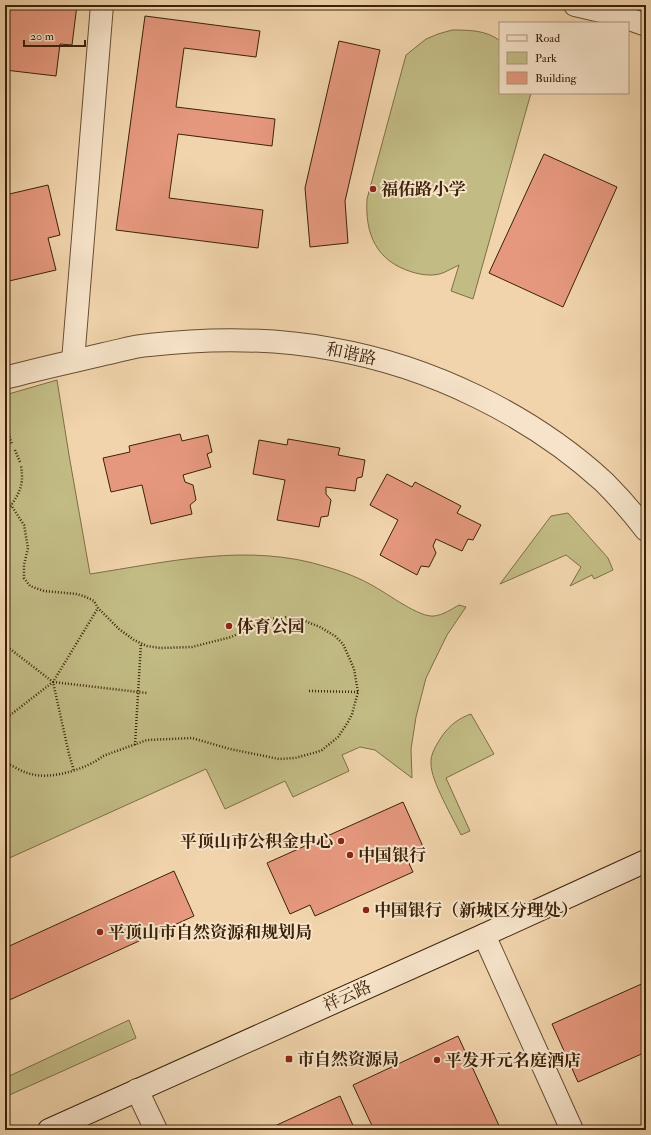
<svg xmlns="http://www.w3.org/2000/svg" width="651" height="1135" font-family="'IM FELL Double Pica','Noto Serif SC',serif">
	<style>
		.green { fill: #c2bb84; stroke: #7e6e46 }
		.building { fill: #e6987e; stroke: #3b2209 }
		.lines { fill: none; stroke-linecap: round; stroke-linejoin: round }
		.tertiary-casing { stroke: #684e32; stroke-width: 24 }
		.secondary-casing { stroke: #3b2209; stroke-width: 24 }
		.path { stroke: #3b2209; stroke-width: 2.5; stroke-dasharray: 1 2; stroke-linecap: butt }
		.tertiary { stroke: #f6e3c9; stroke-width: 22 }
		.secondary { stroke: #f6e3c9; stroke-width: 22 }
		.poi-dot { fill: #8f2418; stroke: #f6e3c9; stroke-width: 1.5 }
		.labels { text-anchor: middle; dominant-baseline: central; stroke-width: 4; stroke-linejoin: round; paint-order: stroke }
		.poi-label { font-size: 17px; font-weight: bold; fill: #3b2209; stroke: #f6e3c9; text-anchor: start }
		.street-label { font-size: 17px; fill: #3b2209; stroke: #f6e3c9 }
	</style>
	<rect width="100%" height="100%" fill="#f1d4ac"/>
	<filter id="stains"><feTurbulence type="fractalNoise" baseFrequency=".005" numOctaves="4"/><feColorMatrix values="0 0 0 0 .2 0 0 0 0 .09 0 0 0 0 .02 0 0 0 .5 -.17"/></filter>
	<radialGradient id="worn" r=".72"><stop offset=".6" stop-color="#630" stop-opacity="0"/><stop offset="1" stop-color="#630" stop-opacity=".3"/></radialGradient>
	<g class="green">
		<path d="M452,30C468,30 487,30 500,41V93H531L473,299L451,291L459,265C454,267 450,270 445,272C435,277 422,275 412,272C376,261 365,234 367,199L406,55L426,39L438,34Z"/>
		<path d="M57,380L69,455L90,574C168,562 249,542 327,567C344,572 360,578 375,587C388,594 420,618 434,616C443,615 452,609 459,605L466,607L447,635L426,678L416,717L411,749L412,778L375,750L360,747L342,755L349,771L293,797L285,781L225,809L206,769L5,860V395Z"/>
		<polygon points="568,513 608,558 613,570 594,579 592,575 570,586 581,567 566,555 500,584 551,516"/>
		<path d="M471,714L494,754L446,778L470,831L461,835C453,818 431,781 431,764C430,754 437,744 442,736C450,725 459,718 471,714Z"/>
		<polygon points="129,1020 136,1038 5,1097 5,1078"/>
	</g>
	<g class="building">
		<polygon points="5,5 77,5 72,45 60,44 56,76 5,70"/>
		<polygon points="145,16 260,31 256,57 184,48 176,107 275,119 272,146 178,134 169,198 263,210 258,248 116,230"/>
		<polygon points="339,41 380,50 345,201 348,243 310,247 305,188"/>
		<polygon points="544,154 617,187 563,307 489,273"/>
		<polygon points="48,185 60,235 48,238 56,270 5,282 5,195"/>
		<polygon points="180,434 182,441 208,435 212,452 207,454 211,467 183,475 185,482 193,485 196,500 190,505 192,514 151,524 142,485 111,492 103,458 130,452 129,446"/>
		<polygon points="288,439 340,448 338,455 365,460 362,477 357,478 355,491 326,487 326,494 331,500 328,516 321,517 319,527 277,520 285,480 253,474 259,440 287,445"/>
		<polygon points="387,474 412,487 415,482 461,506 457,513 481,525 473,540 468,539 462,551 436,539 433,546 436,553 429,567 421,566 417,575 380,555 398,520 370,505"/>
		<polygon points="403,802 425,851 407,859 413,872 315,916 310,905 290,914 267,863"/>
		<polygon points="174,871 194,916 5,1002 5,948"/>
		<polygon points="646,982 646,1052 578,1082 552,1024"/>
		<polygon points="458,1036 501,1130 374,1130 353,1085"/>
		<polygon points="340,1096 355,1130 266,1130"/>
	</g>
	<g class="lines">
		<g class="tertiary-casing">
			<g id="tertiary">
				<polyline points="575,5 618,15 646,25"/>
				<polyline points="73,361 102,5"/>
				<path d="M5,378C38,369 71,362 104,354C119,351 134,346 149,345C210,338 272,338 332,349C430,366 531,415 604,482C619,497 633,513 646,530"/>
				<polyline points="484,935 572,1130"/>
				<polyline points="137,1090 156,1130"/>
			</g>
		</g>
		<g class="secondary-casing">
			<polyline id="secondary" points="49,1130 484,935 646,861"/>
		</g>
		<g class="path">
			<polyline points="5,413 10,439 12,444"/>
			<polyline points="15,450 20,462"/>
			<path d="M5,514C17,497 25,487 21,466"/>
			<polyline points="5,645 53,682 69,754 74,771"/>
			<polyline points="53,682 147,693"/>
			<polyline points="309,691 358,692"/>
			<polyline points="5,719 53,682 98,608"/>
			<polyline points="135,745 141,643"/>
			<path d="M5,762C13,766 22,772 31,774C51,780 87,769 103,756L147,740L192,738L230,749L279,759L295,758L317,752L322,750L338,737L348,722L352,714L358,692L354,669L351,662L343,644L335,636L320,627L300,619L287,617L270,619L231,637L192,647L160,648L147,646L134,640L119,629L98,608L94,601L86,597L77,594L44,591L30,586L24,578V565L28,548L24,525L11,505"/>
		</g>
		<use href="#tertiary" class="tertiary"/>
		<use href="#secondary" class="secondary"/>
	</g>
	<g class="poi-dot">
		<circle cx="373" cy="189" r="4"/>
		<circle cx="229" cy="626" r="4"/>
		<circle cx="341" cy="841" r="4"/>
		<circle cx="350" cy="855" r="4"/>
		<circle cx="366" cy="910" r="4"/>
		<circle cx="100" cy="932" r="4"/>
		<rect x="285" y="1055" width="8" height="8" rx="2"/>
		<circle cx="437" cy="1060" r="4"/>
	</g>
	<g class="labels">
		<g class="poi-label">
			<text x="381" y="189">福佑路小学</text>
			<text x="237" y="626">体育公园</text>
			<text x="333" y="841" text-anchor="end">平顶山市公积金中心</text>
			<text x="358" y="855">中国银行</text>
			<text x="374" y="910">中国银行（新城区分理处）</text>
			<text x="108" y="932">平顶山市自然资源和规划局</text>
			<text x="297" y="1059">市自然资源局</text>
			<text x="445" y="1060">平发开元名庭酒店</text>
		</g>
		<g class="street-label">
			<text transform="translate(351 354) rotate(12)">和谐路</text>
			<text transform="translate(347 996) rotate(-24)">祥云路</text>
		</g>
	</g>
	<rect width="651" height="1135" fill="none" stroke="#f1d4ac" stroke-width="20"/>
	<rect x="6" y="6" width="639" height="1123" fill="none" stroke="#3b2209" stroke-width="2"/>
	<rect x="10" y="10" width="631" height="1115" fill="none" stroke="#3b2209"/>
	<rect x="499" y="22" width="130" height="72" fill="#f6e3c9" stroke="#ab967c"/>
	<rect x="507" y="35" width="20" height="6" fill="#f6e3c9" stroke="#ab967c"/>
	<text x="535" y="42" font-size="12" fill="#3b2209">Road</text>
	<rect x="507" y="52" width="20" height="12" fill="#c2bb84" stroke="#ab967c"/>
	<text x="535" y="62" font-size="12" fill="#3b2209">Park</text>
	<rect x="507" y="72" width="20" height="12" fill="#e6987e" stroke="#ab967c"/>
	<text x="535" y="82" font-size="12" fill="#3b2209">Building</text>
	<path d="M24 40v6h61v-6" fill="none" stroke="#3b2209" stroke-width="2"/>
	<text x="30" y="40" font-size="12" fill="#3b2209" stroke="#f6e3c9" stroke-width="3" paint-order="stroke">20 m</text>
	<rect width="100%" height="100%" filter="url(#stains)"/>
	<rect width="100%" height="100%" fill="url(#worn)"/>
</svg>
